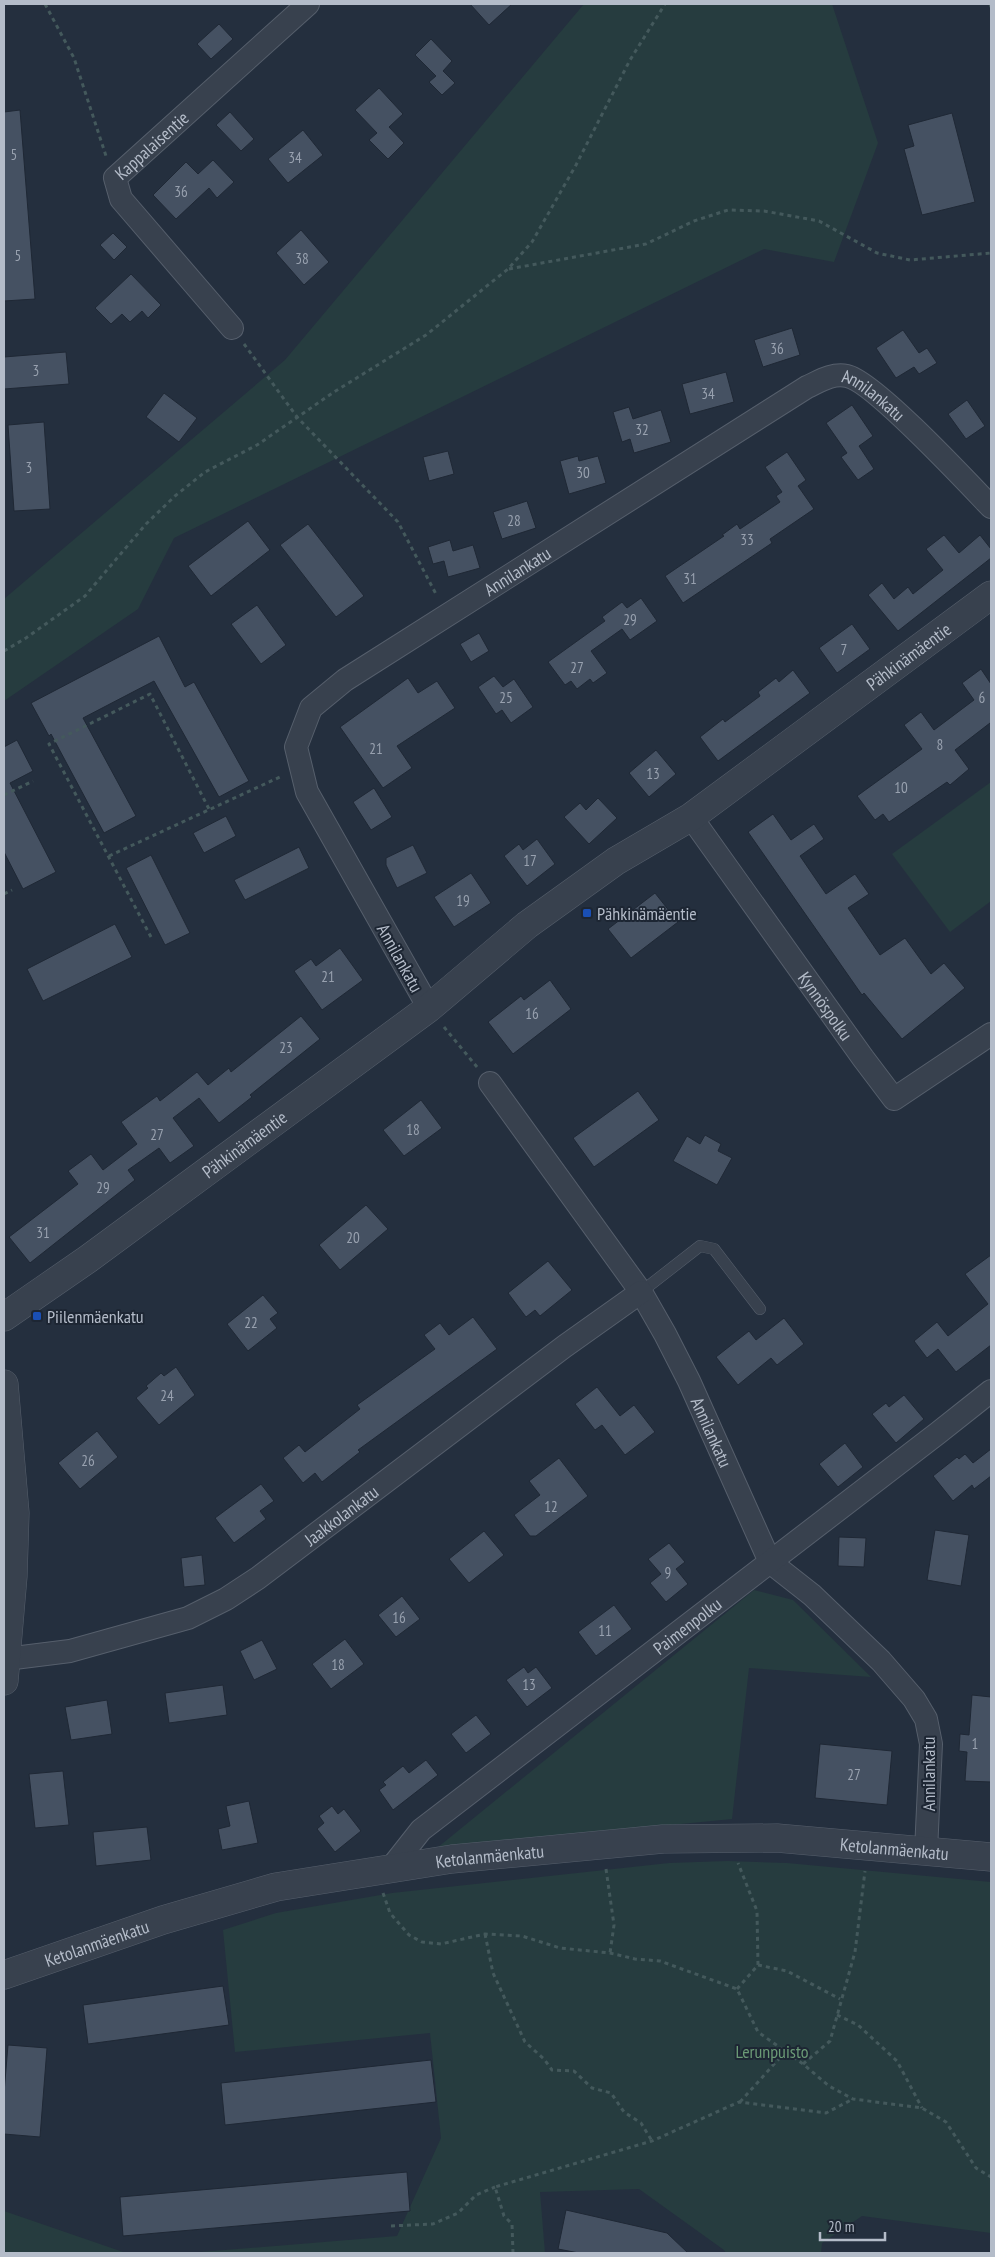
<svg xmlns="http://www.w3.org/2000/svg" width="995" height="2257" font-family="'PT Sans Narrow',sans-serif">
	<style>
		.green { fill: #263c3f }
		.building { fill: #455162; stroke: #1f2835 }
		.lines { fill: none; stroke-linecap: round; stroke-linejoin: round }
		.service-casing { stroke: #565f6c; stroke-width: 12 }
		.minor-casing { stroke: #565f6c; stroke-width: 24 }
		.tertiary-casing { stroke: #565f6c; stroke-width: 29 }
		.path { stroke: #44595c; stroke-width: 3; stroke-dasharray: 4 4; stroke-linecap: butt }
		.service { stroke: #38414e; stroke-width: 11 }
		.minor { stroke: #38414e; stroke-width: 22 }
		.tertiary { stroke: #38414e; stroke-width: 28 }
		.transit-dot { fill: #1a4fb4; stroke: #1d2633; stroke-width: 2 }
		.labels { text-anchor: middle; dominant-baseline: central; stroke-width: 4; stroke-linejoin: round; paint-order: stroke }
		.number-label { font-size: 15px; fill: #98a1af }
		.street-label { font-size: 18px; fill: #b4bcc9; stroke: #1d2633 }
		.poi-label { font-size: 18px; fill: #b4bcc9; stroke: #1d2633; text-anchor: start }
		.park-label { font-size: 18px; fill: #6b9a76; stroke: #1d2633 }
	</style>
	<rect width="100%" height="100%" fill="#242f3e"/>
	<g class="green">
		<polygon points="584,4 832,4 878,143 834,262 764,249 174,538 138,609 4,701 4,599 285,360"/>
		<polygon points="991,782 991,901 950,932 892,854"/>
		<polygon points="754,1590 793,1600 871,1677 749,1668 732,1819 437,1848"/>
		<polygon points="727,1861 787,1863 991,1882 991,2233 862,2216 822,2243 821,2253 726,2253 724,2250 639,2189 540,2192 545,2253 188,2253 397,2236 441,2138 430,2033 235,2052 223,1930 276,1913 392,1893 669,1863"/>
		<polygon points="4,2211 126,2253 4,2253"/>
	</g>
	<g class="building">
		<polygon points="470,4 512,4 489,25"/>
		<polygon points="219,24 233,39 211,59 197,44"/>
		<polygon points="431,39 452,61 443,71 455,83 442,95 429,82 436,76 415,55"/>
		<polygon points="379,88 403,114 389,127 404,143 388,159 369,140 377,133 355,110"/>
		<polygon points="20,110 35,299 4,301 4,112"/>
		<polygon points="230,112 254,139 241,151 216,125"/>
		<polygon points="952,113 975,202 922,215 904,149 914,146 908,125"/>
		<polygon points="303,130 323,155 288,183 268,159"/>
		<polygon points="213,160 234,182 217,198 209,188 176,219 153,195 186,162 198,174"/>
		<polygon points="301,230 329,262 304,285 276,253"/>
		<polygon points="113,233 127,247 114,260 100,245"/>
		<polygon points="131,274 161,305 148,318 142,311 130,322 122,314 111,324 95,308"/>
		<polygon points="792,328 800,355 763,367 754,340"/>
		<polygon points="903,330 919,353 927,348 937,363 919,374 914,367 896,378 876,348"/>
		<polygon points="66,352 69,384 4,389 4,357"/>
		<polygon points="726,372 734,402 690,414 682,384"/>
		<polygon points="164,393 197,418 179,442 146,417"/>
		<polygon points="967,400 985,426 966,439 948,414"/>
		<polygon points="852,405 873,436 859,446 874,469 858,480 841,457 847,453 826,423"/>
		<polygon points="629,407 633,419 661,410 671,442 634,453 630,439 622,442 613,412"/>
		<polygon points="44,422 50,509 14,511 8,425"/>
		<polygon points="448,451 454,474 429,481 423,457"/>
		<polygon points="787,452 806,480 798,486 814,509 770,539 772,543 683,603 665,576 724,536 722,535 737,524 740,529 780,502 776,496 782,492 765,467"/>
		<polygon points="578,456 579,461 598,456 606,483 569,494 560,461"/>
		<polygon points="527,501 536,528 502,539 493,512"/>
		<polygon points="248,521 270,550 211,596 188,566"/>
		<polygon points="308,524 364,596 336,617 280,545"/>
		<polygon points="944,535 959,553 980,535 991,549 991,558 898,631 868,595 882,583 894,599 908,587 913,594 943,570 926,549"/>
		<polygon points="450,540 453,551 473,545 480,568 448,577 444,561 433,564 428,547"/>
		<polygon points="641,598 657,621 630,640 622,629 591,651 607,673 593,683 590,679 577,689 571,681 565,685 548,662 605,621 602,617 622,602 627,608"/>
		<polygon points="257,605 286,645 261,664 231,624"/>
		<polygon points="852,624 870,649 837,673 819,648"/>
		<polygon points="479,633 489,651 471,662 460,644"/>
		<polygon points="159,636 185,687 194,682 249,781 219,797 154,681 83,718 136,816 104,833 51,734 49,736 31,703"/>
		<polygon points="981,669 991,684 991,725 990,723 955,750 969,769 950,785 947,782 889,822 883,814 875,820 857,796 922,749 904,725 921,712 934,730 974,700 962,683"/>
		<polygon points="793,670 810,693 718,761 700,737 723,719 725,722 760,696 758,692 776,678 779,682"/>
		<polygon points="494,676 503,687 514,679 533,707 511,723 502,710 496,714 478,687"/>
		<polygon points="408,678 418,693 437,681 455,708 397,746 412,768 383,788 340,727"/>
		<polygon points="17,740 33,771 10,783 56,872 23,889 4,852 4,747"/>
		<polygon points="656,750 676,774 649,797 629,773"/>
		<polygon points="374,788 392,817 371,830 353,802"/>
		<polygon points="598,798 617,818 589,844 564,817 580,803 586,810"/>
		<polygon points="773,814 791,840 814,824 824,839 800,856 826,894 855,874 869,894 848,908 880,955 905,938 931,974 944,963 965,988 902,1039 864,993 862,995 748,832"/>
		<polygon points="226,816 236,836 204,853 193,833"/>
		<polygon points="537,839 555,864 527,886 504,856 519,844 523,850"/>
		<polygon points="413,845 427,873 397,888 386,865 386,858"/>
		<polygon points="299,847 309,868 245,900 234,880"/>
		<polygon points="151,855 190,933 165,945 126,868"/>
		<polygon points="471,873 491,903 454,927 434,897"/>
		<polygon points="655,893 678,922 631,958 608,929"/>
		<polygon points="115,924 132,957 43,1001 27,969"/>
		<polygon points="340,948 363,980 322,1010 294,971 311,959 316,966"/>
		<polygon points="550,980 571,1009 513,1054 488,1022 521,996 524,1000"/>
		<polygon points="301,1016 320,1039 250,1095 252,1097 219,1123 199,1098 173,1118 194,1146 170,1163 159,1148 128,1170 135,1180 30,1263 9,1237 78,1184 68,1171 91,1154 103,1170 137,1144 121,1122 157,1096 160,1101 197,1072 208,1085 229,1068 231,1072"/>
		<polygon points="638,1091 659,1120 594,1167 573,1138"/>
		<polygon points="421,1100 442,1128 404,1156 383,1130"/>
		<polygon points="705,1135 721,1144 718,1151 732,1158 717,1185 673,1161 687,1136 700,1144"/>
		<polygon points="366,1205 388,1229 340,1270 319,1245"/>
		<polygon points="991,1255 991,1345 956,1372 938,1349 927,1358 914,1341 937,1322 948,1336 988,1304 965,1274"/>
		<polygon points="548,1261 572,1290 540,1316 535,1310 526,1317 508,1293"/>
		<polygon points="263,1295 278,1313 270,1319 277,1328 248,1351 227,1324"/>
		<polygon points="473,1317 497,1349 358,1450 360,1452 322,1482 315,1473 303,1483 283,1458 299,1445 305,1452 360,1409 357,1405 435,1349 424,1335 440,1323 449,1335"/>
		<polygon points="784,1318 804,1344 777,1365 771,1358 738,1385 716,1357 749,1331 756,1340"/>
		<polygon points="176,1367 195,1395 159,1425 136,1398 148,1388 146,1386 161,1373 164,1376"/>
		<polygon points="597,1387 620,1416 634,1405 655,1432 625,1455 602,1425 595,1430 575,1404"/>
		<polygon points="904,1395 924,1419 896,1443 872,1414 886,1403 889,1407"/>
		<polygon points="97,1431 118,1457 80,1489 58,1463"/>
		<polygon points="845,1443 863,1467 838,1487 819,1464"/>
		<polygon points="991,1449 991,1476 974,1489 972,1485 953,1501 933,1476 957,1457 959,1459 965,1454 973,1463"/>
		<polygon points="559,1458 588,1496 536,1536 530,1536 514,1515 540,1495 529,1481"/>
		<polygon points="261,1484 274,1501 260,1511 266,1519 234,1543 215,1518"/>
		<polygon points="935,1530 969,1535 961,1586 927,1580"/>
		<polygon points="484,1531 504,1555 469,1583 449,1559"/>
		<polygon points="839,1537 866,1538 864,1567 838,1566"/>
		<polygon points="669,1543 685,1562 676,1569 688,1584 666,1602 650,1583 661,1574 648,1559"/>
		<polygon points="202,1555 205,1585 184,1587 181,1558"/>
		<polygon points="402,1596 420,1619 396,1637 378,1615"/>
		<polygon points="614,1605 632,1629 596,1656 578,1632"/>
		<polygon points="345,1639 364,1664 331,1689 312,1664"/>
		<polygon points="262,1640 277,1669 254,1680 240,1651"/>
		<polygon points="524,1667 528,1673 536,1667 552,1688 527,1707 506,1680"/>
		<polygon points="223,1685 227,1715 169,1723 165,1693"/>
		<polygon points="972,1695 991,1697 991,1782 965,1781 967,1752 959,1751 960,1734 969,1735"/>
		<polygon points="107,1700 112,1734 71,1740 65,1707"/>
		<polygon points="476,1715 491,1734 466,1753 451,1734"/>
		<polygon points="820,1744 892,1751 887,1805 815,1798"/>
		<polygon points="426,1760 438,1775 393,1810 379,1790 386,1785 383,1782 403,1766 409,1773"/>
		<polygon points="63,1771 69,1825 35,1828 29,1774"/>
		<polygon points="249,1801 258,1843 222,1850 218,1829 230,1826 226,1806"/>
		<polygon points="332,1806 338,1814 344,1809 361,1831 335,1852 317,1829 324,1823 319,1816"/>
		<polygon points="147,1827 151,1860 96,1866 93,1832"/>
		<polygon points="223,1986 229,2025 88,2044 83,2005"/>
		<polygon points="8,2045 47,2048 40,2137 4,2134 4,2093"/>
		<polygon points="431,2060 436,2102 225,2125 221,2083"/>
		<polygon points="407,2172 410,2211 123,2236 120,2197"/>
		<polygon points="566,2210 667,2233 688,2253 579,2253 558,2249"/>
	</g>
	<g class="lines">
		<g class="service-casing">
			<polyline id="service" points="641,1292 700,1246 714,1249 760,1309"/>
		</g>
		<g class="minor-casing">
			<g id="minor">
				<path id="s1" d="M232,328L121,199L115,178L308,4"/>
				<path id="s2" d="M691,817L863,1058L894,1099L991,1034"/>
				<path id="s3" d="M429,1008L307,792L296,747L311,708L345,680L807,387C820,381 832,373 847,376C873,381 968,483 991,507"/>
				<path id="s4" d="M490,1083L641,1292L665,1334L689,1381L770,1562L812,1595L881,1661L914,1699L926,1719L931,1744L926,1851"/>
				<path id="s5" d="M6,1659L70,1651L188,1618L226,1599L258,1578L565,1346L641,1292"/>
				<path id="s6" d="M391,1868L421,1830L938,1433L991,1391"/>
			</g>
		</g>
		<g class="tertiary-casing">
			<g id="tertiary">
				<path id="s7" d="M4,1317L88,1259L429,1008L527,925L616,861L691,817L991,595"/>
				<polyline points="4,1384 15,1513 13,1576 4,1681"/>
				<path id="s8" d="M4,1975L163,1920L276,1887L452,1859L663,1839L777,1838L991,1857"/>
			</g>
		</g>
		<g class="path">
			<polyline points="45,4 74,58 106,156"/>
			<polyline points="990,4 991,7"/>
			<polyline points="509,269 646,244 694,221 728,210 764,211 819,221 877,253 910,260 991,253"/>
			<polyline points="244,344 297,417 398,522 437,596"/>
			<polyline points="4,651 26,638 85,596 146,524 175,496 205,472 257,445 334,392 426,335 508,269 532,242 576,165 630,60 665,4"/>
			<polyline points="4,795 33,781"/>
			<polyline points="109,856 282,776"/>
			<polyline points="4,894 12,890"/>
			<polyline points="151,937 49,744 150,694 209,809"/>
			<polyline points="444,1027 477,1067"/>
			<polyline points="606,1869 614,1925 610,1953"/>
			<polyline points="383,1893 390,1913 409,1935 422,1942 441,1944 485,1934 522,1936 560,1948 610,1953 635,1959 660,1961 737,1989 758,2032 803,2064 829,2086 853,2099 922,2108 946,2122 976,2168 991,2177"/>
			<polyline points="485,1934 493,1973 525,2042 544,2059 552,2070 574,2071 592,2088 611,2093 624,2112 641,2123 652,2141"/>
			<polyline points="758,1965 787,1971 840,1999"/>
			<polyline points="737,1989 758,1965 757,1911 738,1863"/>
			<polyline points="837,2015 858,2025 897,2061 922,2108"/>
			<polyline points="803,2064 830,2041 855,1952 865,1871"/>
			<polyline points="740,2102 785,2052"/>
			<polyline points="391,2226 433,2224 458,2213 476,2195 495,2187"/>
			<polyline points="513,2253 512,2224 504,2216 495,2187 652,2141 739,2102 826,2113 853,2099"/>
		</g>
		<use href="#service" class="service"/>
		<use href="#minor" class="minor"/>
		<use href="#tertiary" class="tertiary"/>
	</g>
	<g class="transit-dot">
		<rect x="582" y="908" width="10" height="10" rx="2.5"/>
		<rect x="32" y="1311" width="10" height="10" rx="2.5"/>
	</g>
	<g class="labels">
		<g class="number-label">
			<text x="14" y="154">5</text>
			<text x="295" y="157">34</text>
			<text x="181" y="191">36</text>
			<text x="18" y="255">5</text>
			<text x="302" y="258">38</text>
			<text x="777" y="348">36</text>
			<text x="36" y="370">3</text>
			<text x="708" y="393">34</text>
			<text x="642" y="429">32</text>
			<text x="29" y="467">3</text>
			<text x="583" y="472">30</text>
			<text x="514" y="520">28</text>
			<text x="747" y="539">33</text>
			<text x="690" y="578">31</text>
			<text x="630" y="619">29</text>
			<text x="844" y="649">7</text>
			<text x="577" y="667">27</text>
			<text x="506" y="697">25</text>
			<text x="982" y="697">6</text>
			<text x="940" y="744">8</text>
			<text x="376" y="748">21</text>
			<text x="653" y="773">13</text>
			<text x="901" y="787">10</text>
			<text x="530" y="860">17</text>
			<text x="463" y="900">19</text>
			<text x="328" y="976">21</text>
			<text x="532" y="1013">16</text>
			<text x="286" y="1047">23</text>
			<text x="413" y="1129">18</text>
			<text x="157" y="1134">27</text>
			<text x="103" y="1187">29</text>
			<text x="43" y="1232">31</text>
			<text x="353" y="1237">20</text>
			<text x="251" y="1322">22</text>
			<text x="167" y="1395">24</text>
			<text x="88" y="1460">26</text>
			<text x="551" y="1506">12</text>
			<text x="668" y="1572">9</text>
			<text x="399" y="1617">16</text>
			<text x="605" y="1630">11</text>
			<text x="338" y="1664">18</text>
			<text x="529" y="1684">13</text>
			<text x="975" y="1743">1</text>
			<text x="854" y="1774">27</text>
		</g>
		<g class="street-label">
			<text stroke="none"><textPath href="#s1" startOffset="241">Kappalaisentie</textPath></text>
			<text stroke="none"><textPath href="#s3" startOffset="1002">Annilankatu</textPath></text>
			<text stroke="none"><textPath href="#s3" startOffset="584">Annilankatu</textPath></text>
			<text stroke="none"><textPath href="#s7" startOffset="1121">Pähkinämäentie</textPath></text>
			<text transform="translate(400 958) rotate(61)">Annilankatu</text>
			<text stroke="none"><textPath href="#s2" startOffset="232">Kynnöspolku</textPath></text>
			<text stroke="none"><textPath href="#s7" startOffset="296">Pähkinämäentie</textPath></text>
			<text stroke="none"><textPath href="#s4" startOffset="415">Annilankatu</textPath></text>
			<text stroke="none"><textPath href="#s5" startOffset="372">Jaakkolankatu</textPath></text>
			<text stroke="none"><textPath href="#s6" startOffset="384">Paimenpolku</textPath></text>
			<text transform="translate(928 1774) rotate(-90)">Annilankatu</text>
			<text stroke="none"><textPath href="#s8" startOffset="908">Ketolanmäenkatu</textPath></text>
			<text stroke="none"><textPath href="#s8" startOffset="502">Ketolanmäenkatu</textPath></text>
			<text stroke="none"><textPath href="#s8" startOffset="98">Ketolanmäenkatu</textPath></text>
		</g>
		<g class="poi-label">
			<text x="597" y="913">Pähkinämäentie</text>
			<text x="47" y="1316">Piilenmäenkatu</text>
		</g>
		<g class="park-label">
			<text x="772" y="2051">Lerunpuisto</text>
		</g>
	</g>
	<rect width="995" height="2257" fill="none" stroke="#b4bcc9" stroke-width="10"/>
	<path d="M820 2232v8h65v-8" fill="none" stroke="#b4bcc9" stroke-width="2.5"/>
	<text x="828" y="2232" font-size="15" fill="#b4bcc9" stroke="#1d2633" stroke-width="4" paint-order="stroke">20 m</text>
</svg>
